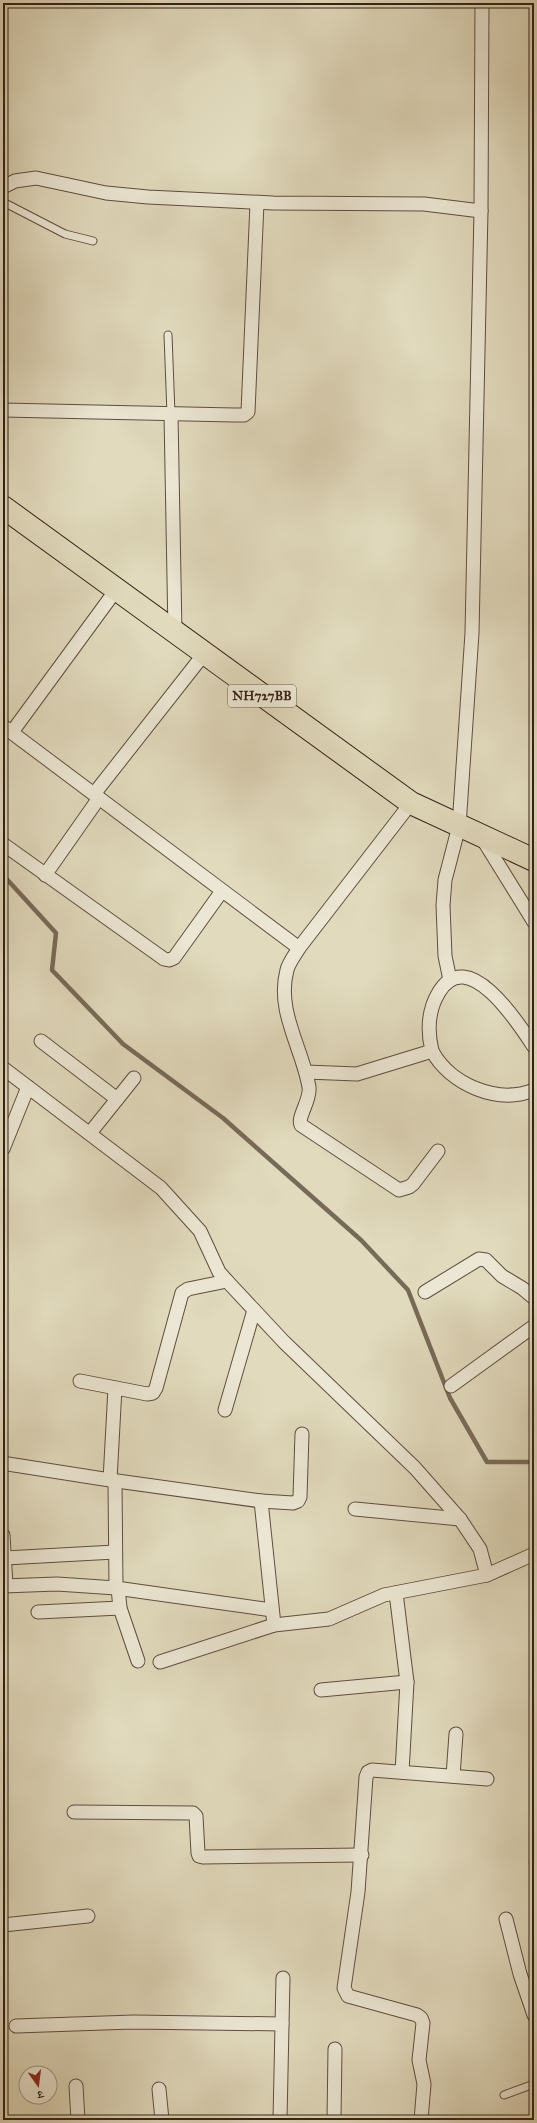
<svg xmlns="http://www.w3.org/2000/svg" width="537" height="2123" font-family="'IM FELL Great Primer','Noto Serif Devanagari',serif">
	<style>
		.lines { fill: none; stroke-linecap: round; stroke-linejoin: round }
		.stream { stroke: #786a58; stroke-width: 4.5 }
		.lane-casing { stroke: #5e4e40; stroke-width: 9 }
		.street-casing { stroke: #5e4e40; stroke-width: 15 }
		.highway-casing { stroke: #332016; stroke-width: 24 }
		.lane { stroke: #ece7d4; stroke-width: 7 }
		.street { stroke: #ece7d4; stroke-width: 13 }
		.highway { stroke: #e1dabd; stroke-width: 22 }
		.labels { text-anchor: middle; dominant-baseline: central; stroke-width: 3; stroke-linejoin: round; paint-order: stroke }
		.shield { fill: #ece7d4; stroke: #6a5c4f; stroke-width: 1 }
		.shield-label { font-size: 13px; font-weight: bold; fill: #332016 }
	</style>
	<rect width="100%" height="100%" fill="#e1dabd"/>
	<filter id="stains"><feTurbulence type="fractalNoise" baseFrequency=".005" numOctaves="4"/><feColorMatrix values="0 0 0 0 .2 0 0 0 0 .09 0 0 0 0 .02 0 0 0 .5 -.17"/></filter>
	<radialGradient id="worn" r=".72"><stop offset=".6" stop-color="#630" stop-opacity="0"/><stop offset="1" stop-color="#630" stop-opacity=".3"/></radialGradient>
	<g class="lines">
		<g class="stream">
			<polyline points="3,875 56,933 52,970 123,1044 223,1118 361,1240 408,1290 450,1398 487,1462 534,1462"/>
			<polyline points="534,1781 531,1863 534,1877"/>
		</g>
		<g class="lane-casing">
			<g id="lane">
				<polyline points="3,202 65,234 93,241"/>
				<polyline points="168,335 171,414"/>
				<polyline points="504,2095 534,2084"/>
			</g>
		</g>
		<g class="street-casing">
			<g id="street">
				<polyline points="3,187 15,181 36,178 106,193 148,197 273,203 424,204 481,211"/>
				<polyline points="3,410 234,415 244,415 248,412 257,203"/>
				<polyline points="171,414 175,633"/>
				<polyline points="3,726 299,948"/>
				<polyline points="12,732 116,590"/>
				<polyline points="94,794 204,654"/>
				<path d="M411,803L299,948C295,955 289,962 287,970C276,1011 302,1047 309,1087C311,1100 297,1117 301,1125L399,1190L409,1187L413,1184L438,1151"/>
				<polyline points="482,838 534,922"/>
				<polyline points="3,844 164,959 169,960 174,958 222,891"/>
				<polyline points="45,875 99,798"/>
				<polyline points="450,980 445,956 443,905 445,880 459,826 472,633 481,211 482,3"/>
				<polyline points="41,1041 117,1099"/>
				<path d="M432,1051C427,1030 428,1010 439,992C468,944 519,1024 534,1047"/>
				<polyline points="3,1068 161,1188 200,1231 219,1272 227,1281 284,1342 415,1468 460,1519 480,1549 487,1575"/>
				<path d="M306,1072L357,1074L432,1051C450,1084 497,1105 534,1090"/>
				<polyline points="90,1133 134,1078"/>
				<polyline points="3,1149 28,1087"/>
				<polyline points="425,1292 479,1259 486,1260 502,1276 522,1288 534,1298"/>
				<polyline points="80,1381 147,1394 153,1393 156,1388 182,1293 188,1289 227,1281"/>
				<polyline points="451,1386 534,1326"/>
				<polyline points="225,1410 254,1310"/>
				<polyline points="8,1464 110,1480 261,1501 274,1625"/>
				<polyline points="110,1480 115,1388"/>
				<polyline points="115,1481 116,1588"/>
				<polyline points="261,1501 293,1503 298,1501 300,1497 302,1434"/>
				<polyline points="355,1509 460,1519"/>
				<polyline points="3,1535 6,1586"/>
				<polyline points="5,1558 115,1552"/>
				<polyline points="3,1586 57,1584 116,1588 272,1610"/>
				<polyline points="118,1588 120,1608 138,1661"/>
				<polyline points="396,1593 407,1682 402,1772"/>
				<polyline points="38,1612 120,1608"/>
				<polyline points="160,1662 274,1625 329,1619 384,1595 487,1575 534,1554"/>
				<polyline points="321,1690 407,1682"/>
				<polyline points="453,1776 456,1734"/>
				<polyline points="74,1812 193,1813 196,1816 198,1853 199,1856 203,1857 362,1855"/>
				<polyline points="506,1919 520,1974 534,2015"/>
				<polyline points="3,1925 88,1916"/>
				<polyline points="16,2026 133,2022 282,2024"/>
				<polyline points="76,2086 78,2120"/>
				<polyline points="159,2089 162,2120"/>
				<polyline points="280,2120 283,1978"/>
				<polyline points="334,2120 335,2049"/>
				<polyline points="421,2120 424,2084 419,2060 423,2023 421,2018 417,2015 348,1996 344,1988 358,1892 366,1777 368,1772 372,1770 487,1779"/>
			</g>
		</g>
		<g class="highway-casing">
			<polyline id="highway" points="3,507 411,803 534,860"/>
		</g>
		<use href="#lane" class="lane"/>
		<use href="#street" class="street"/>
		<use href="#highway" class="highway"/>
	</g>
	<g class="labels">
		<rect class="shield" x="228" y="685" width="68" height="22" rx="3"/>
		<g class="shield-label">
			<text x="262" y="696">NH727BB</text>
		</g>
	</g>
	<rect width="537" height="2123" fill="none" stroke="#e1dabd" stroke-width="16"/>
	<rect x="4" y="4" width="529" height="2115" fill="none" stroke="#332016" stroke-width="2"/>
	<rect x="8" y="8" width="521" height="2107" fill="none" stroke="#332016"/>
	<g transform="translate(38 2085) rotate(166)"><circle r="19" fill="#ece7d4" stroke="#a29788"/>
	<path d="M0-3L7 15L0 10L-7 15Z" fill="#8f2418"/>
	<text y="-6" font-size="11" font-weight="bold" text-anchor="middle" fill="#332016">उ</text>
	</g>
	<rect width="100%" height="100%" filter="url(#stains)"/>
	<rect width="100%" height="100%" fill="url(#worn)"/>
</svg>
